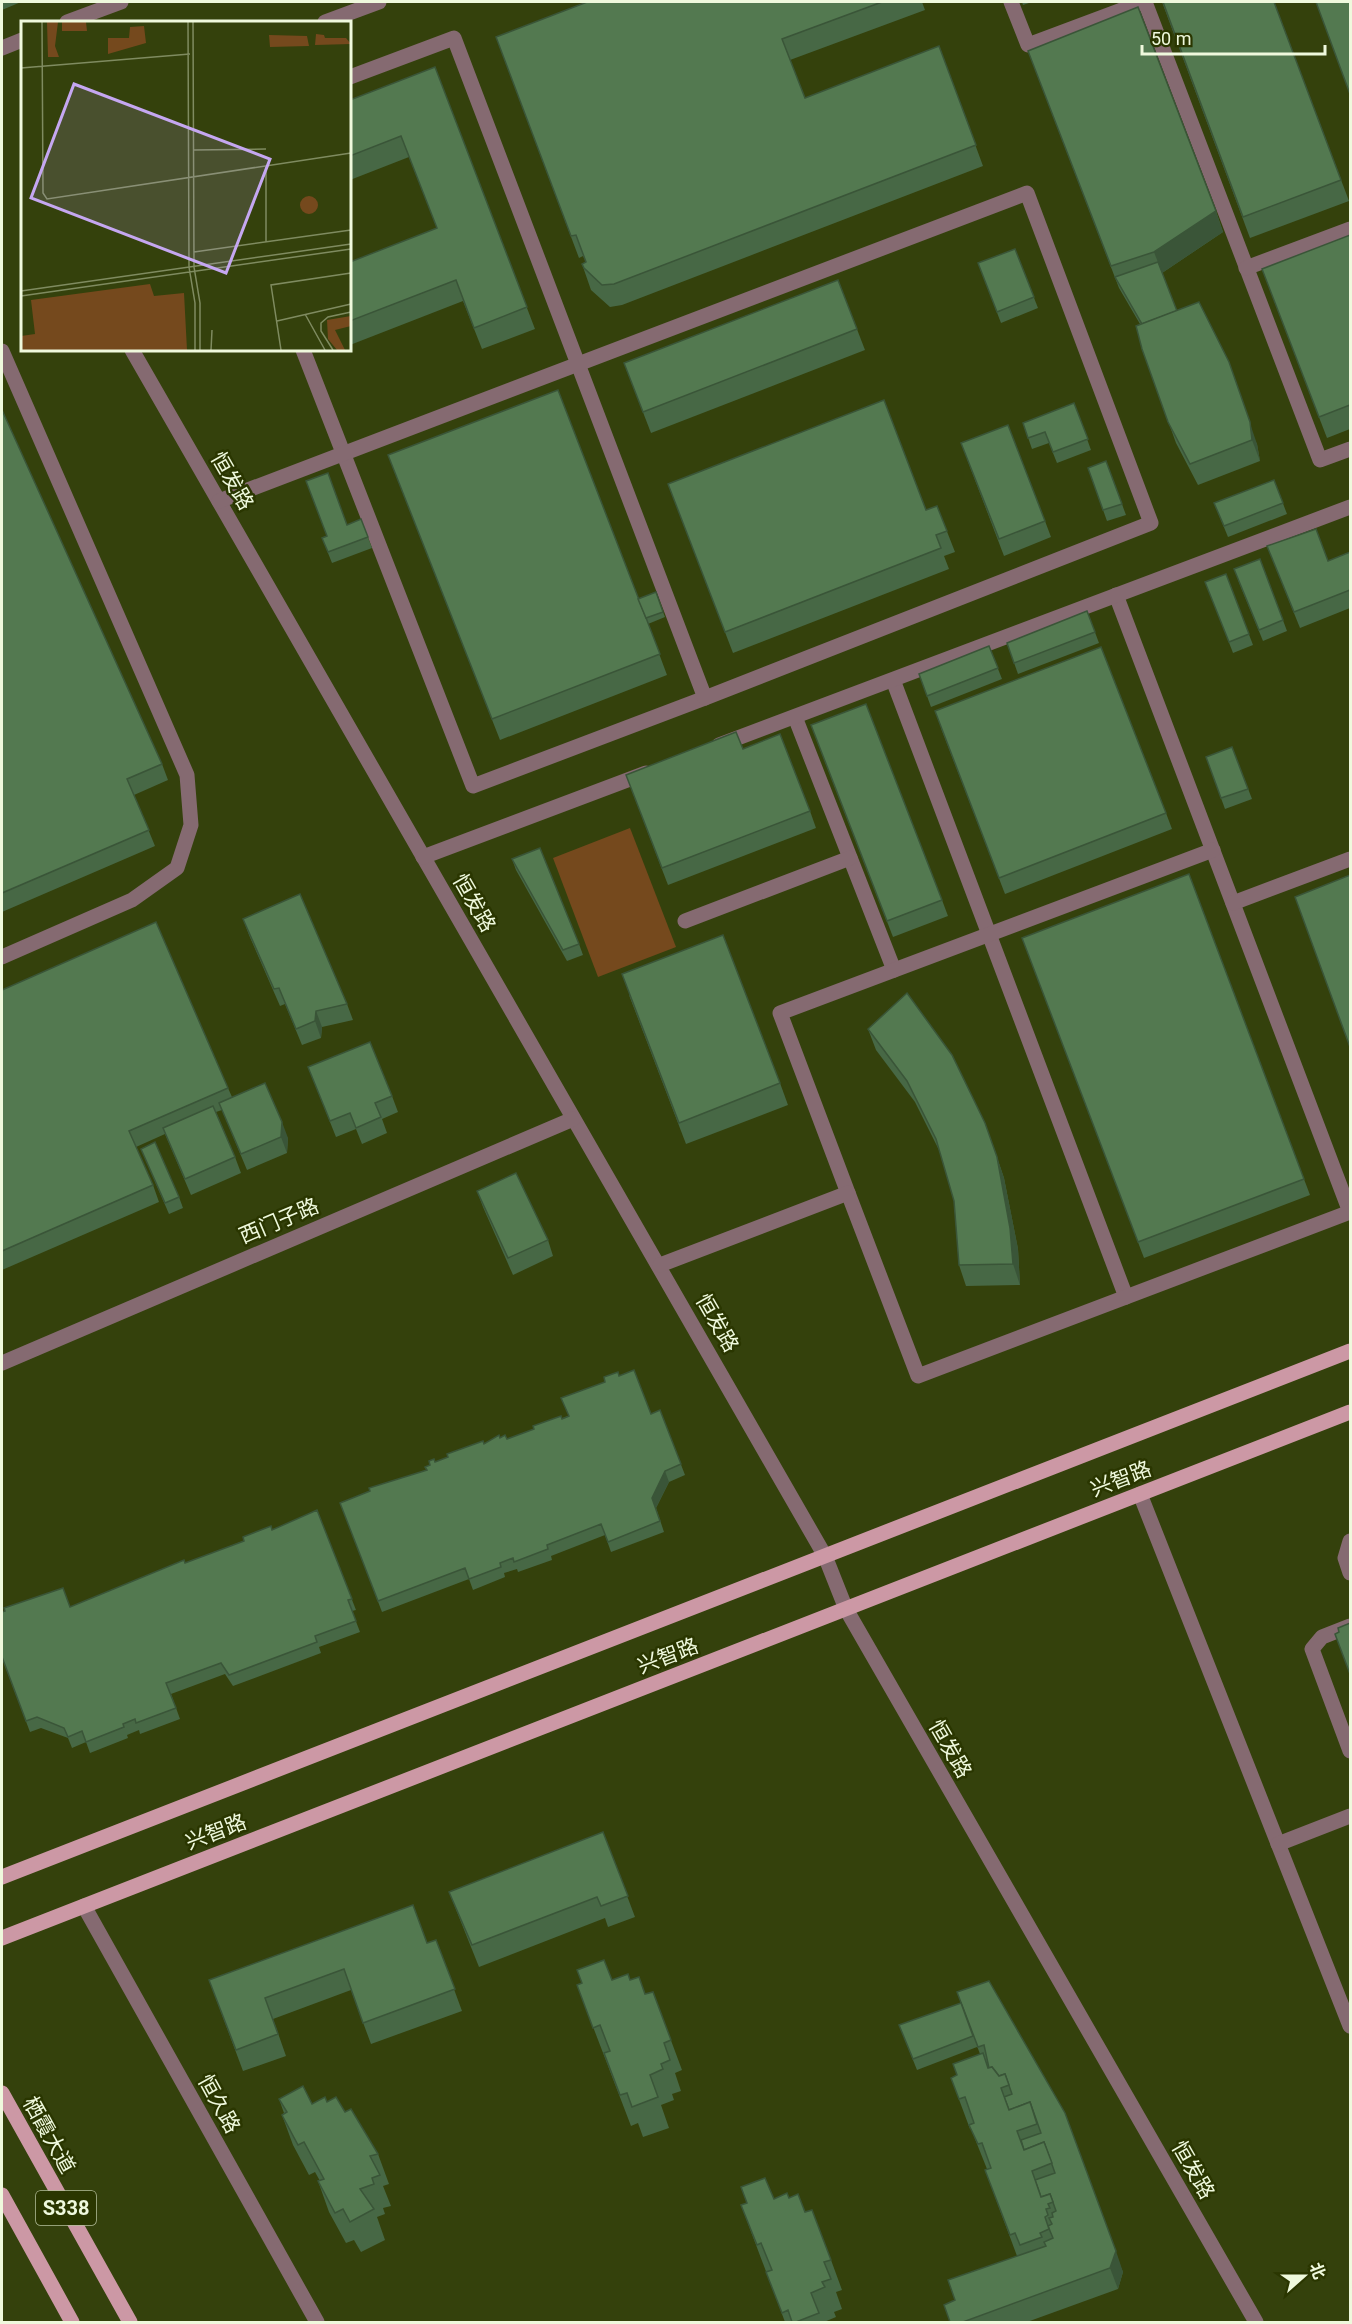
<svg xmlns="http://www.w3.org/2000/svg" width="1352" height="2324" font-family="Roboto,'Noto Sans SC',sans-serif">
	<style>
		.green { fill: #75491d }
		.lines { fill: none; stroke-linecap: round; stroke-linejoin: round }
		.minor { stroke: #856a71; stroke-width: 15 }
		.major { stroke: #cc98a5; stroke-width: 15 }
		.wall { fill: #476845 }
		.shaded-wall { fill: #3a5538 }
		.building { fill: #537950; stroke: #3a5538; stroke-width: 1.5 }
		.labels { text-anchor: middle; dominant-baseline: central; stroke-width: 5; stroke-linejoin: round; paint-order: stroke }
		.shield { fill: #2a3600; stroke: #b4be9b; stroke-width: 1.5 }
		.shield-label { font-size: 20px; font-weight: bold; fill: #eff9dd }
		.street-label { font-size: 21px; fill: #eff9dd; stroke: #2a3600 }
		.inset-road { fill: none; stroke: #7f8b60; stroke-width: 1.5 }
		.view { fill: #c5a7f1; fill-opacity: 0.15; stroke: #c5a7f1; stroke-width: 3 }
		.inset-edge { fill: none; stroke: #eff9dd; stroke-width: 3 }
	</style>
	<rect width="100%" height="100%" fill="#34410c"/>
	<polygon class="green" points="630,828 676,947 598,977 553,858"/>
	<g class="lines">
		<g class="minor">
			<polyline points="1011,2 1028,45 1143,2"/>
			<polyline points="1145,2 1320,460 1350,449"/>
			<polyline points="67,22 121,2"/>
			<polyline points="325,22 379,2"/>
			<polyline points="2,48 22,40"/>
			<polyline points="1246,268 1350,229"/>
			<polyline points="132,350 825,1556 846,1609 1256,2322"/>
			<polyline points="303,350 473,786 705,698"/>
			<polyline points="2,351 187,775 191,825 177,868 132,900 2,957"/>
			<polyline points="219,501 1027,193 1151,523 705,698 454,38 350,77"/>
			<polyline points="1116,595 1350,1212"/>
			<polyline points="893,680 1126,1297"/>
			<polyline points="795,717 894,970"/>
			<polyline points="719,745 1350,507"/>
			<polyline points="423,857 646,773"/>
			<polyline points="1233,903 1350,859"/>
			<polyline points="685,921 850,858"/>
			<polyline points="848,1193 780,1013 1213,850"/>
			<polyline points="660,1265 848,1193 918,1376 1350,1212"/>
			<polyline points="2,1363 573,1119"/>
			<polyline points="1140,1494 1350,2026"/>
			<polyline points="1350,1541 1345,1558 1350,1573"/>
			<polyline points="1350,1626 1322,1637 1312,1649 1350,1751"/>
			<polyline points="1278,1844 1350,1816"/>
			<polyline points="84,1906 317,2322"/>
		</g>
		<g class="major">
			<polyline points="2,1877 1350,1351"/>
			<polyline points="2,1938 1350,1412"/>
			<polyline points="2,2093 130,2322"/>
			<polyline points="2,2195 72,2322"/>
		</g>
	</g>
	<g class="wall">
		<polygon points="2,2 21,2 2,10"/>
		<polygon points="587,2 922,2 925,10 790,60 805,98 939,46 983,166 622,305 610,307 591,290 582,264 586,262 583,256 579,258 496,37"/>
		<polygon points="1022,2 1032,2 1023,5"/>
		<polygon points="1162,2 1274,2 1349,201 1250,238"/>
		<polygon points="435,67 535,329 482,349 463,301 350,345 350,262 437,228 409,157 350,180 350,100"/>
		<polygon points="1036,72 1216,211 1223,232 1162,273 1177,311 1257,444 1260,461 1198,485 1176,443 1142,349 1140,324 1119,288"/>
		<polygon points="1350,235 1350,429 1327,438 1270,290"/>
		<polygon points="1015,249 1038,308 1001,323 978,263"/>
		<polygon points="838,280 865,350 651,433 624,363"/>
		<polygon points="1074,403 1091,450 1057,463 1049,443 1032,449 1023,423"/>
		<polygon points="2,410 162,764 168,780 134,795 155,846 2,912"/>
		<polygon points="388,455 638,599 663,612 665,617 648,624 667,675 500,740"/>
		<polygon points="967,459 1045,521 1051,537 1004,556"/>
		<polygon points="1106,461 1126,515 1107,521 1088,468"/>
		<polygon points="1274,480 1287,514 1228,537 1214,503"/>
		<polygon points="668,484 926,510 937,506 955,552 944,556 949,569 733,653"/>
		<polygon points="361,519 372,548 332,563 322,538 347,525"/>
		<polygon points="1267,546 1328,561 1350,552 1350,608 1300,628"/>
		<polygon points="1260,559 1287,631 1263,641 1238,580"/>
		<polygon points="1226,574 1253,645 1233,653 1206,582"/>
		<polygon points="1087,611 1099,643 1018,674 1007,643"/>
		<polygon points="989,646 1002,679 931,707 919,674"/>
		<polygon points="941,728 1166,813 1172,829 1005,894"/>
		<polygon points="817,741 942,900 948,916 893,937"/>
		<polygon points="1232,747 1252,799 1225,809 1206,757"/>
		<polygon points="743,749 810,811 816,828 668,885 632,791"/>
		<polygon points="512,859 579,944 583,955 567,961 516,870"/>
		<polygon points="1189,874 1310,1195 1144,1258 1022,938"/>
		<polygon points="243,919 347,1004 353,1020 322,1027 321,1038 302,1045 285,1004 280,1006 249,935"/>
		<polygon points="2,990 228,1088 232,1097 288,1138 287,1153 247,1170 222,1110 216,1112 235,1157 241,1173 191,1195 165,1134 136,1147 153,1185 159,1202 2,1270"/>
		<polygon points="629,995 780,1083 788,1105 686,1144"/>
		<polygon points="868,1029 993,1145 1004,1178 1018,1249 1020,1285 966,1286 959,1265 954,1201 940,1152 915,1102 876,1050"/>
		<polygon points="308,1067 392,1096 398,1112 382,1119 387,1133 362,1144 356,1129 336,1137"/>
		<polygon points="141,1149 179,1197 183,1208 169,1214"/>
		<polygon points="477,1191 548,1240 553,1256 513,1275 483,1207"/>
		<polygon points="619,1376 651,1414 660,1410 685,1475 669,1482 656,1508 664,1532 611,1552 605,1535 551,1556 552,1560 518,1572 517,1569 504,1573 505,1577 473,1590 469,1579 382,1612 340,1503 426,1470 500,1438 507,1439 568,1416"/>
		<polygon points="317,1510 356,1610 352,1611 360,1632 319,1647 321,1653 233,1686 225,1674 171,1694 180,1719 140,1734 139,1730 127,1735 128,1738 90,1753 86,1742 72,1748 68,1738 41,1728 30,1732 2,1658 70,1607 272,1530"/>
		<polygon points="603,1832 635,1917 608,1927 605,1918 479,1967 449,1892"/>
		<polygon points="436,1940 462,2011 371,2044 351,1990 273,2019 286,2056 243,2071 209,1980 427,1943"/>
		<polygon points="612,1980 630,1980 645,1994 653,1992 682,2070 675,2073 681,2091 672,2094 674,2100 661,2105 669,2128 643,2137 638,2123 631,2126 577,1985"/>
		<polygon points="989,1981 1123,2272 1118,2289 1027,2322 950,2322 955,2300 1017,2256 985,2170 987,2169 971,2129 970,2129 951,2078 957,2075 980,2054 977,2046 977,2047 917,2070 899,2025 961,2003"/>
		<polygon points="279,2099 312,2104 327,2102 345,2112 378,2154 389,2184 383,2186 391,2206 383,2208 385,2214 377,2217 385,2240 361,2252 354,2240 346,2243 329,2212 318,2181 320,2181 315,2172 309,2175 293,2145 282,2115 284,2113"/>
		<polygon points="789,2198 805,2212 831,2260 842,2290 836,2292 842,2309 834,2312 836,2317 824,2322 785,2322 741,2205 774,2199"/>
	</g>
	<g class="shaded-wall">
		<polygon points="1216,211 1223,232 1162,273 1154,252"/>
		<polygon points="1229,362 1257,444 1260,461 1252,440"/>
		<polygon points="316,1011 322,1027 321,1038 315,1021"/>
		<polygon points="282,1122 288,1138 287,1153 281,1137"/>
		<polygon points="985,1123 1004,1178 1018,1249 1020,1285 1013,1264"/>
		<polygon points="665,1471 669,1482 656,1508 652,1498"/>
		<polygon points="1116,2251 1123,2272 1118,2289 1110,2268"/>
	</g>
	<g class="building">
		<polygon points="587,2 882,2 782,39 805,98 939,46 976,145 614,284 602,285 584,268 582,264 586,262 576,235 571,236 496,37"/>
		<polygon points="1163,2 1274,2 1341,180 1243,217"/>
		<polygon points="1316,2 1350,2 1350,94"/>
		<polygon points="1138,7 1216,211 1154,252 1111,266 1028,51"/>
		<polygon points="435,67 527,307 474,328 456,280 350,321 350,262 437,228 401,136 350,156 350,100"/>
		<polygon points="1350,235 1350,405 1319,417 1262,269"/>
		<polygon points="1015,249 1034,297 997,312 978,263"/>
		<polygon points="1158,262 1177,311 1142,324 1115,277"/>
		<polygon points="838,280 857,329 643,412 624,363"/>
		<polygon points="1199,302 1229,362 1250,422 1252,440 1190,464 1168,422 1142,349 1136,326"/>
		<polygon points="558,390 660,654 492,719 388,455"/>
		<polygon points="884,400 926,510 937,506 947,531 936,535 941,548 725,632 668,484"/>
		<polygon points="1074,403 1088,439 1053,452 1045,432 1028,438 1023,423"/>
		<polygon points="2,410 162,764 127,779 149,830 2,893"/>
		<polygon points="1008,425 1045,521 999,539 961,443"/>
		<polygon points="1106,461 1122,504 1103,510 1088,468"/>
		<polygon points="328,473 347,525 361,519 368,537 328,552 322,538 327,536 306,481"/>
		<polygon points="1274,480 1283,503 1224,526 1214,503"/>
		<polygon points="1316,529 1328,561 1350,552 1350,590 1294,612 1267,546"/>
		<polygon points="1260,559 1283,620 1259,630 1234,569"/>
		<polygon points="1226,574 1249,634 1229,642 1205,582"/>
		<polygon points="656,592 663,612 646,618 638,599"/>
		<polygon points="1087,611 1095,632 1014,663 1007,643"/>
		<polygon points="989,646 998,668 927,696 919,674"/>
		<polygon points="1101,647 1166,813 999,878 935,711"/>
		<polygon points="866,704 942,900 887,921 811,725"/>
		<polygon points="736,732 743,749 780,734 810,811 662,868 626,775"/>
		<polygon points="1232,747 1248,789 1221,798 1206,757"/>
		<polygon points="540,848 579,944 563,950 512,859"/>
		<polygon points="1189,874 1304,1179 1138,1242 1022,938"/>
		<polygon points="1350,875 1350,1047 1295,897"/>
		<polygon points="300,894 347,1004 316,1011 315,1021 296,1029 279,988 274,989 243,919"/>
		<polygon points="156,922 228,1088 129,1131 153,1185 2,1251 2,990"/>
		<polygon points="723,935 780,1083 679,1123 622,974"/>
		<polygon points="907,993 952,1055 985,1123 997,1157 1010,1228 1013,1264 959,1265 954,1201 936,1139 907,1081 868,1029"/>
		<polygon points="370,1042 392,1096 375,1103 381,1117 356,1128 350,1113 330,1121 308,1067"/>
		<polygon points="265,1083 282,1122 281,1137 241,1154 219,1103"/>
		<polygon points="213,1106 235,1157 185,1179 163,1128"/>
		<polygon points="155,1142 179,1197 165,1203 141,1149"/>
		<polygon points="516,1173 548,1240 508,1258 477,1191"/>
		<polygon points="634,1370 651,1414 660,1410 681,1464 665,1471 652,1498 660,1521 608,1542 601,1524 547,1545 548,1549 514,1562 513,1558 500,1563 501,1567 469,1579 465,1568 378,1601 340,1503 370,1491 369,1488 427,1470 425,1467 430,1465 429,1461 434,1459 435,1462 448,1457 447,1454 483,1441 484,1444 499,1435 500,1438 505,1435 507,1439 534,1429 533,1426 561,1416 562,1419 569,1416 561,1398 605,1382 604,1377 618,1372 619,1376"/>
		<polygon points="317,1510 352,1599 348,1600 356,1621 315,1636 317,1642 229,1675 221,1663 166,1683 176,1708 136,1723 135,1719 123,1724 124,1727 86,1742 82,1731 68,1737 64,1728 37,1717 26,1721 2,1657 2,1612 5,1611 4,1608 63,1588 70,1607 184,1560 185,1563 244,1541 243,1537 271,1526 272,1530"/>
		<polygon points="1350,1623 1350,1674 1335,1634 1339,1632 1338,1628"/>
		<polygon points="603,1832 628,1896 601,1906 597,1897 472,1945 449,1892"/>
		<polygon points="413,1905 427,1943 436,1940 455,1989 363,2023 344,1969 265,1998 278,2034 236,2050 209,1980"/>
		<polygon points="604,1960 612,1980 628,1974 630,1980 639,1977 645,1994 653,1992 671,2040 664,2043 670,2060 661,2064 663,2069 650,2075 658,2097 632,2107 627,2093 620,2095 604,2053 610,2051 600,2025 593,2028 577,1985 582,1983 577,1970"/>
		<polygon points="989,1981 1065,2113 1116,2251 1110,2268 963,2322 950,2322 944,2305 955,2300 948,2280 1046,2246 1044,2242 1053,2238 1048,2226 1052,2224 1049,2218 1053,2217 1052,2213 1056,2211 1050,2194 1041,2197 1035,2180 1055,2173 1044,2142 1024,2150 1021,2140 1041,2133 1030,2102 1009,2110 1004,2097 1012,2094 1005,2074 999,2076 992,2067 989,2068 984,2045 978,2047 957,1992"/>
		<polygon points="961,2003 973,2036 913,2059 899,2025"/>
		<polygon points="983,2053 988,2068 992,2067 999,2076 1005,2074 1009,2085 1001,2088 1009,2110 1030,2102 1037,2124 1017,2131 1024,2150 1044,2142 1052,2163 1032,2171 1041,2197 1050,2194 1053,2202 1048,2204 1050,2208 1046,2209 1048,2215 1045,2217 1049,2229 1040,2233 1042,2237 1020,2245 1015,2233 1010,2235 985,2170 991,2168 982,2143 978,2144 969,2125 974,2123 965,2097 959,2099 951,2078 957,2075 953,2064"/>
		<polygon points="303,2086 312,2104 325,2097 327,2102 336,2097 345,2112 351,2109 378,2154 370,2156 380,2175 372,2178 374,2184 360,2189 374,2209 350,2222 343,2209 335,2213 318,2181 324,2179 304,2142 298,2145 282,2115 287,2112 279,2099"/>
		<polygon points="765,2178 774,2199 787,2193 789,2198 798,2194 805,2212 812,2210 831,2260 824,2262 831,2279 822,2282 825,2287 811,2293 819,2313 796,2322 792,2322 788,2310 782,2313 766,2272 772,2270 761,2243 757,2245 741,2205 747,2203 741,2187"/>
	</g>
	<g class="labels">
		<rect class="shield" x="36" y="2191" width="60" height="34" rx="4.5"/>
		<g class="shield-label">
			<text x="66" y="2208">S338</text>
		</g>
		<g class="street-label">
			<text transform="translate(232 481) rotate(60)">恒发路</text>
			<text transform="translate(474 903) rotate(60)">恒发路</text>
			<text transform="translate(279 1221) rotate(-23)">西门子路</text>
			<text transform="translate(717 1323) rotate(60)">恒发路</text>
			<text transform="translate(1121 1479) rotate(-21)">兴智路</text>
			<text transform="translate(668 1656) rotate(-21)">兴智路</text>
			<text transform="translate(950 1749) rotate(60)">恒发路</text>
			<text transform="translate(216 1832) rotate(-21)">兴智路</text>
			<text transform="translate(219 2104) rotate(61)">恒久路</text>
			<text transform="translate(49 2135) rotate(61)">栖霞大道</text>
			<text transform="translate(1193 2170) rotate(60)">恒发路</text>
		</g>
	</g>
	<g transform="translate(21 21)">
		<rect width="330" height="330" fill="#34410c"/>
		<path d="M26,1H37L34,25L38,36H27ZM41,1H65L66,10H41ZM123,5L125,22L87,33V17H108L109,6ZM248,14L286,15L288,25L249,26ZM303,14L304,17H325L330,23L294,24L295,13ZM279 184a9 9 0 1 1 18 0a9 9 0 1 1-18 0ZM129,263L133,275L163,272L166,329H0V315L14,313L10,279ZM330,295V305L314,309L324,329H316L307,318L306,299Z" fill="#75491d"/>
		<path class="inset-road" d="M21,1L22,172L26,178L330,132M167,1L168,246L174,282V329M172,1L173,246L179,282V329M0,47L169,33M172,129L245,128M245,221V146M173,231L330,209M0,270L330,223M0,275L330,228M284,293L304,329M256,300L330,283M190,329L191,309M260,329L250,264L330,252M312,329L300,310V302L307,296L330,291"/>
		<path class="view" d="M53,63L249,138L205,252L10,177Z"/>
		<rect width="330" height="330" class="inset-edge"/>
	</g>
	<rect width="1352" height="2324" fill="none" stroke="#eff9dd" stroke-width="6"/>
	<g transform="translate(1304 2276) rotate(69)" stroke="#2a3600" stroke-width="4.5" paint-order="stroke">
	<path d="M0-4.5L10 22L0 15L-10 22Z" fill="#eff9dd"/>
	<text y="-9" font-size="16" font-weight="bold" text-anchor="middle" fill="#eff9dd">北</text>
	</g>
	<path d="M1142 45v9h183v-9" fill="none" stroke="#eff9dd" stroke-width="3"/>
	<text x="1151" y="45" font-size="18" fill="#eff9dd" stroke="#2a3600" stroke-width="4.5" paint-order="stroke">50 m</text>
</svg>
